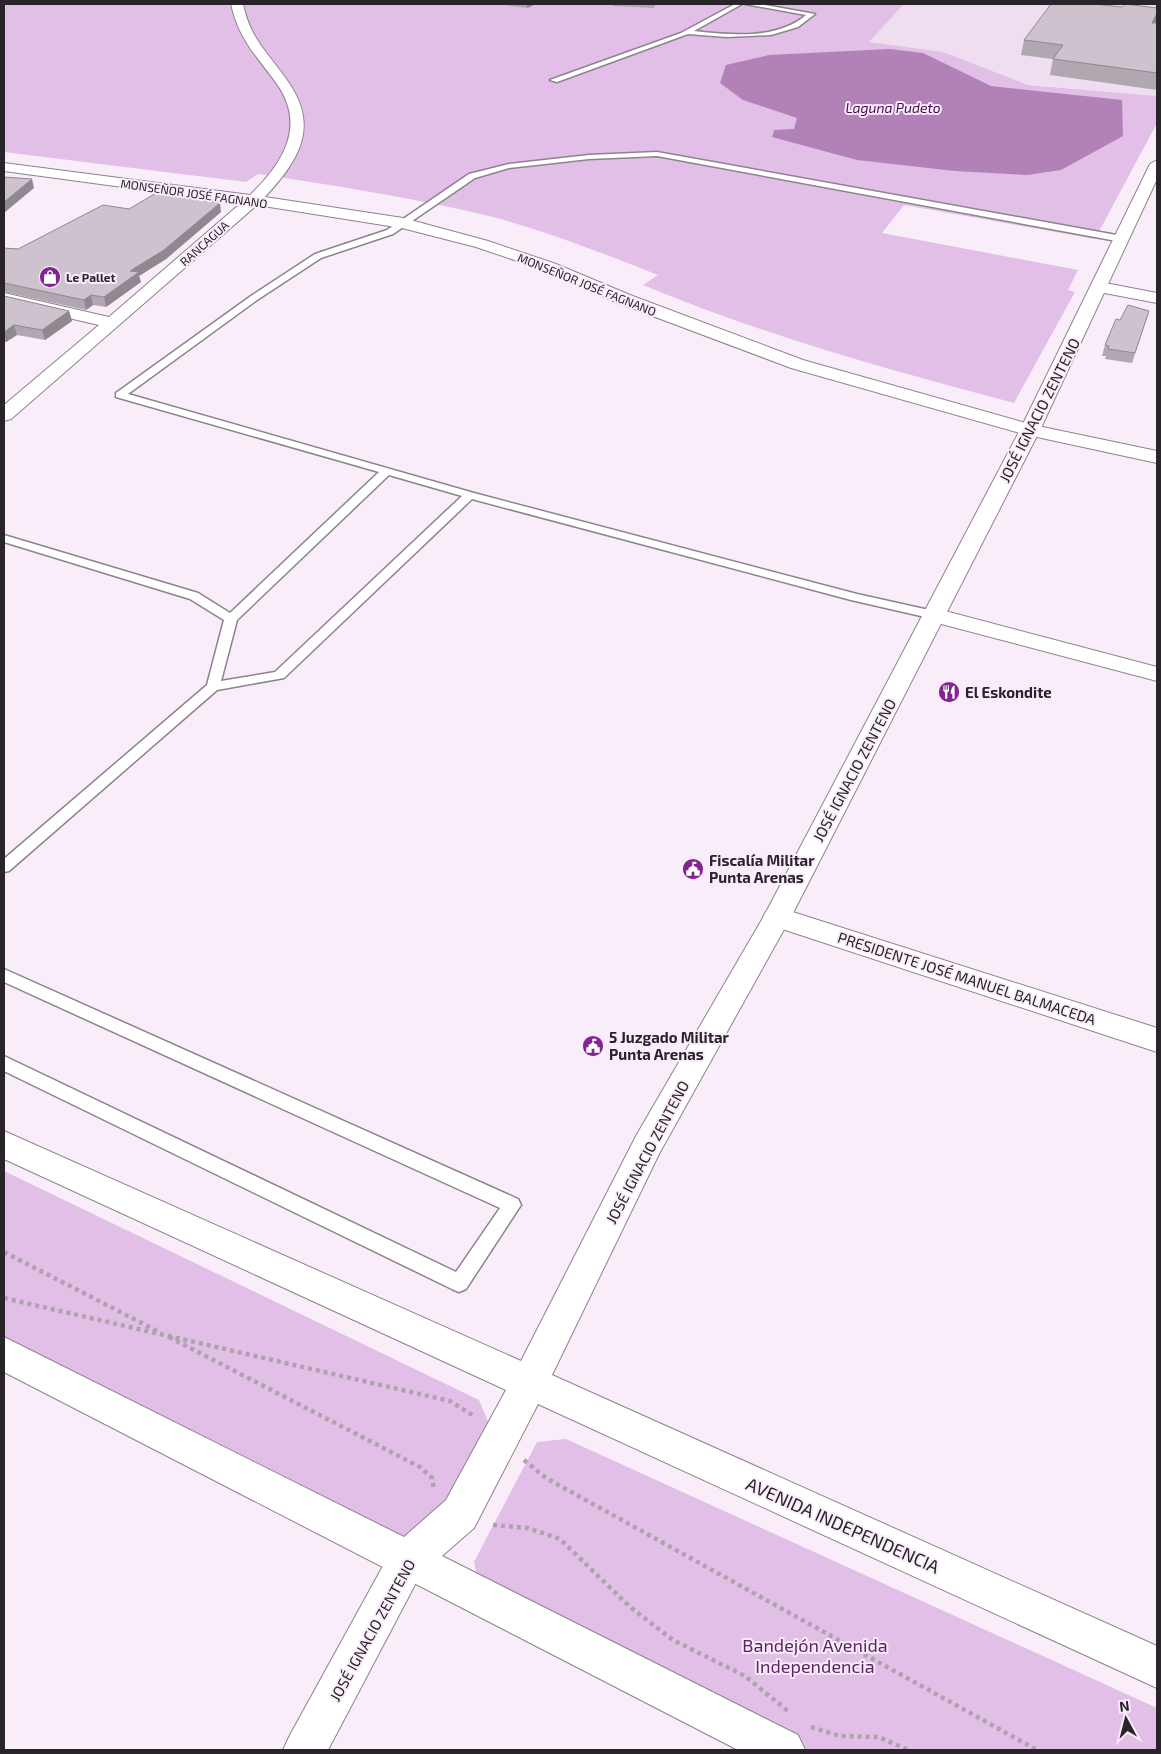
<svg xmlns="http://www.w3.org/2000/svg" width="1161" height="1754" font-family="'Exo 2',sans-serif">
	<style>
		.built { fill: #eedef0 }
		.green { fill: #e2bfe7 }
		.water { fill: #b281b8 }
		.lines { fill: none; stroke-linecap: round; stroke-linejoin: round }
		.lane-casing { stroke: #8d838e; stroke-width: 3 }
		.street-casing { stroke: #8d838e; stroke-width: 2 }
		.secondary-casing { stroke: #8d838e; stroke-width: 2 }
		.path { stroke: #aca3ad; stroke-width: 4.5; stroke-dasharray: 4 4; stroke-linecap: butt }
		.lane { fill: #fff; fill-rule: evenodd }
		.street { fill: #fff; fill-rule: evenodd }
		.secondary { fill: #fff; fill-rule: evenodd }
		.wall { fill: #b0a7b1 }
		.shaded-wall { fill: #908890 }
		.building { fill: #cdc2ce; stroke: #908890 }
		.labels { text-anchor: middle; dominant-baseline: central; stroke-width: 4; stroke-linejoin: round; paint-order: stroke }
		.far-street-label { font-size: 12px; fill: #282429; stroke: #f9edfa }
		.far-poi-label { font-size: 12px; font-weight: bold; fill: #282429; stroke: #f9edfa; text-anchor: start }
		.far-water-label { font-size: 14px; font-style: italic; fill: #480950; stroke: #f9edfa }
		.street-label { font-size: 15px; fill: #282429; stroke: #f9edfa }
		.poi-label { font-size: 15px; font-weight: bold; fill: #282429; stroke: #f9edfa; text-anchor: start }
		.near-street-label { font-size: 18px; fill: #282429; stroke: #f9edfa }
		.near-park-label { font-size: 18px; fill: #5d2165; stroke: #f9edfa }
	</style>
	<rect width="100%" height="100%" fill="#f9edfa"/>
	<polygon class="built" points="904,4 1157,4 1157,96 1010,83 868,42"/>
	<g class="green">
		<path d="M4,4H904L869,42L943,52L1028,85L1157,96V123L1095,239L904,205L882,233L1078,270L1068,290L1075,292L1014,403C889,370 763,335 643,285L658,275C605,254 549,232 493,217C416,198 337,186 258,174L246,182L4,152Z"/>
		<polygon points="4,1171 479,1400 490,1426 427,1541 390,1543 4,1339"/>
		<polygon points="566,1439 1157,1708 1157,1750 794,1750 480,1589 474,1562 537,1442"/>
	</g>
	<polygon class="water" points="890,49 923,53 991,86 1122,100 1123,136 1061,170 1027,175 955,171 857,160 772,137 774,130 794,129 797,118 743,100 720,83 726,65 769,55"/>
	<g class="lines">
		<g class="lane-casing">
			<g id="lane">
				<path d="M735,4H742L694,31C730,35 777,40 806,15L745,4H759L815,14L798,27L771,35L727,37L688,34L557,82L550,80L681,33Z"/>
				<path d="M657,152L1122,236L1126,239L1122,242L657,156L589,159L509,168L475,178L393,234L321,258L257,300L128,394L474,493L857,594L938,612L940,615L938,618L934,619L851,600L472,499L284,678L217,690L9,871L4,872V859L207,685L224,620L190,599L4,542V535L198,593L230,613L379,472L116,397V393L251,296L315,254L387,230L469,174L509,164L589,155ZM389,475L462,496L275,672L221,681L237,620Z"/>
				<polygon points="4,969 518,1199 521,1205 466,1289 459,1292 452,1289 4,1071 4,1056 456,1272 500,1208 4,982"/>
			</g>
		</g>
		<g class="street-casing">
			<g id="street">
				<path d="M231,4H243C250,37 265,50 284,76C321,124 301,158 265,197L403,218L488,241L556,264L630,295L803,360L1033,425L1157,451V463L1023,434L791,368L618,303L544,270L476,247L402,228L257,205L11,419L4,421V405L99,325L4,303V293L109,317L241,203L4,171V163L250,195C282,164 307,127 277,84C256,55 239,40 231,4Z"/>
				<polygon points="1100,282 1157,293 1157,303 1094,291 1092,287 1094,283"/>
				<polygon points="934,608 1157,667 1157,681 926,620 923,615 926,610"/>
				<polygon points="777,907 1157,1028 1157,1052 767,924 763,917 767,910"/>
				<polygon points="408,1540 422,1546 428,1560 328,1750 283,1750 290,1735 394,1546"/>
			</g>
		</g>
		<g class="secondary-casing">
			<polygon id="secondary" points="1157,160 1157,179 1040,430 791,917 659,1154 552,1375 1157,1646 1157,1688 538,1404 474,1528 442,1556 798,1735 805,1750 738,1750 4,1372 4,1337 404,1537 446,1500 506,1390 4,1159 4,1131 521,1361 636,1136 764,916 1020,430 1150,164"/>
		</g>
		<g class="path">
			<polyline points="4,1252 159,1332"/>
			<polyline points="4,1298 450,1401 474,1416"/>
			<polyline points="169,1337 420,1467 432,1478 434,1490"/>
			<polyline points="524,1460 546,1478 1037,1750"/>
			<polyline points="493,1525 528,1528 560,1539 630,1607 673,1640 745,1676 789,1712"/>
			<polyline points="811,1727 840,1736 879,1737 908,1750"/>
		</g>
		<use href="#lane" class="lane"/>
		<use href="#street" class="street"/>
		<use href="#secondary" class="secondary"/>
	</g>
	<g class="wall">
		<polygon points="496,4 536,4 527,8"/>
		<polygon points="613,4 656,4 654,8 613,6"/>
		<polygon points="1122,7 1157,8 1157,20 1156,23 1157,23 1157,90 1050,75 1053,59 1021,55 1024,40"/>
		<polygon points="129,209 221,212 166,259 139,276 141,282 106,307 93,305 86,310 4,292 4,248 18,249"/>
		<polygon points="4,296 69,311 72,321 45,340 17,335 6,342 4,342"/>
		<polygon points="1149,311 1132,363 1105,359 1106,356 1102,356 1105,345 1120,320"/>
	</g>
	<g class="shaded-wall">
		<polygon points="527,4 536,4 527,8"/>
		<polygon points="1157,13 1157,23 1152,23"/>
		<polygon points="32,179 34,188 4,213 4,202"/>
		<polygon points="220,203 221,212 166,259 139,276 141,282 106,307 104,297 130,271"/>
		<polygon points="91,295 93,305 86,310 84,300"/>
		<polygon points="69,311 72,321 45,340 42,330"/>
		<polygon points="14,325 17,335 6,342 4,332"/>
	</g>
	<g class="building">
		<polygon points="1051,4 1094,4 1122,7 1125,4 1157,8 1157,13 1152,23 1157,23 1157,73 1053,59 1063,45 1024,40"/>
		<polygon points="4,177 32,179 4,202"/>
		<polygon points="156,193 220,203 164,250 130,271 139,272 104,297 91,295 84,300 4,283 4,248 18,249 103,205 129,209"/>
		<polygon points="4,296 69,311 42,330 14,325 4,332"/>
		<polygon points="1128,305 1149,311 1135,353 1108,349 1109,346 1105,345 1116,319 1120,320"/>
	</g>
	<defs>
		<g id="shop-disc" transform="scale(1.125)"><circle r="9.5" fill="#832590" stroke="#f9edfa"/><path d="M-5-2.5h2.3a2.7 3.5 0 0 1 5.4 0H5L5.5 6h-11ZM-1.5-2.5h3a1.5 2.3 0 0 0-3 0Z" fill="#fff"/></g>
		<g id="restaurant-disc" transform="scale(1.125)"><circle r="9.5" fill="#832590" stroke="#f9edfa"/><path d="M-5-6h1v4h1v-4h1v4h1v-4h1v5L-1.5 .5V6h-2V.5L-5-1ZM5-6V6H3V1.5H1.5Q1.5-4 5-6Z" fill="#fff"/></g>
		<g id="civic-disc" transform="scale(1.125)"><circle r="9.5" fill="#832590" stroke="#f9edfa"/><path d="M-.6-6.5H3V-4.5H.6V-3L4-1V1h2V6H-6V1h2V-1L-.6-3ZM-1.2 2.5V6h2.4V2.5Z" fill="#fff"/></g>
	</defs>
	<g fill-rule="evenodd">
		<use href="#shop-disc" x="50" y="277"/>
		<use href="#restaurant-disc" x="949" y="692"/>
		<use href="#civic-disc" x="693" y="869"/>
		<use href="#civic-disc" x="593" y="1046"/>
	</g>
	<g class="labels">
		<g class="far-street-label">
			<text transform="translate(194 193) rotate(8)">MONSEÑOR JOSÉ FAGNANO</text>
			<text transform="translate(204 243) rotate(-42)">RANCAGUA</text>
			<text transform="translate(587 284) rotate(22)">MONSEÑOR JOSÉ FAGNANO</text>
		</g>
		<g class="far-poi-label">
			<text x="66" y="277">Le Pallet</text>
		</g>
		<g class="far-water-label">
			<text x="893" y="107">Laguna Pudeto</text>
		</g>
		<g class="street-label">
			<text transform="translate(1039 410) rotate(-63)">JOSÉ IGNACIO ZENTENO</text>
			<text transform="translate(854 770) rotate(-62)">JOSÉ IGNACIO ZENTENO</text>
			<text transform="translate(967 978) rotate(18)">PRESIDENTE JOSÉ MANUEL BALMACEDA</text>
			<text transform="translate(647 1152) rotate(-62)">JOSÉ IGNACIO ZENTENO</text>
			<text transform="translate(372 1630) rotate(-61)">JOSÉ IGNACIO ZENTENO</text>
		</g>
		<g class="poi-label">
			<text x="965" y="692">El Eskondite</text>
			<text x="709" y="860">Fiscalía Militar<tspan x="709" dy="17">Punta Arenas</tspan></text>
			<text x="609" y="1037">5 Juzgado Militar<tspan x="609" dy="17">Punta Arenas</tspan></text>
		</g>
		<g class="near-street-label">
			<text transform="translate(843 1525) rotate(24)">AVENIDA INDEPENDENCIA</text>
		</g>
		<g class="near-park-label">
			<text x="815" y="1645">Bandejón Avenida<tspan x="815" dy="21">Independencia</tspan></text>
		</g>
	</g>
	<rect width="1161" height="1754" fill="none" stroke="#282429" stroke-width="10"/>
	<g transform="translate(1126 1719) rotate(353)" stroke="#f9edfa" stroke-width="4" paint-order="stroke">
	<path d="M0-4L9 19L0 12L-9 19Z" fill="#282429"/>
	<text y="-8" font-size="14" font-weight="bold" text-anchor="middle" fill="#282429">N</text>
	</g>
</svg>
